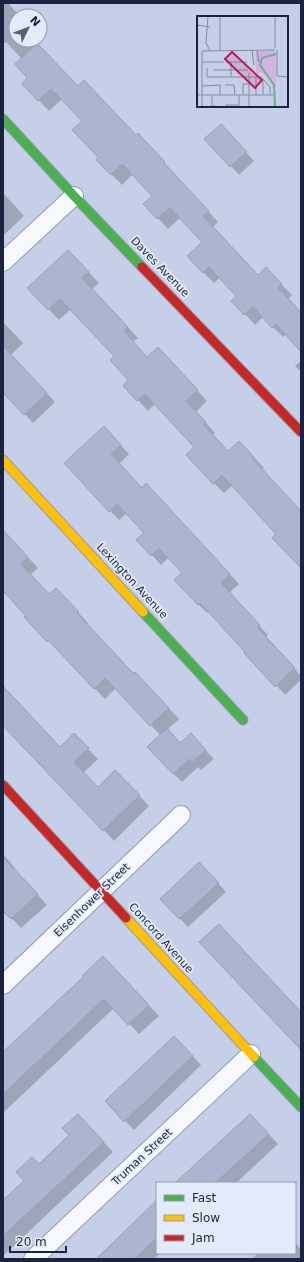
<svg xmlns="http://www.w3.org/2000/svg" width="304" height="1262" font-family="'DejaVu Sans',sans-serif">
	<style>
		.shadow { fill: #0003 }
		.building { fill: #abb5cf; stroke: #97a0b8 }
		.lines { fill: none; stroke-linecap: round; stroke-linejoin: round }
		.street-casing { stroke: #929bb2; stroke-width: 20 }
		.fast-casing { stroke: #929bb2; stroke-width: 11 }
		.slow-casing { stroke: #929bb2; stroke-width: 11 }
		.jam-casing { stroke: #929bb2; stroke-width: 11 }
		.street { stroke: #f6f8fb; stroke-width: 18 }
		.fast { stroke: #4caf50; stroke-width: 9 }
		.slow { stroke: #ffc107; stroke-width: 9 }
		.jam { stroke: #c62828; stroke-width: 9 }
		.labels { text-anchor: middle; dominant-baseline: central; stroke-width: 3.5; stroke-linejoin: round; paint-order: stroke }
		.street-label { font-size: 11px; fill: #1a2440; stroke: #e3eaf9 }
		.inset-river { fill: none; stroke: #6db184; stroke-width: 2 }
		.inset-road { fill: none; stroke: #818ba4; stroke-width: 1 }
		.view { fill: #c2185b; fill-opacity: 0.15; stroke: #c2185b; stroke-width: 2 }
		.inset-edge { fill: none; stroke: #1a2440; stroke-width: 2 }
	</style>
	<rect width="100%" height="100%" fill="#c5cfe7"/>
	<g class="shadow">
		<polygon points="3,3 8,3 20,16 16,16 16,40 34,40 78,87 148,145 218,222 213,227 259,276 266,269 292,295 288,299 301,313 301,350 286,334 283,337 263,317 255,325 245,314 238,296 220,277 214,283 204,273 189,256 203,243 180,218 168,229 145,204 154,196 133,174 122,185 97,160 100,157 83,121 62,99 49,111 23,84 29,78 22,59 6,42 3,44"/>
		<polygon points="229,134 254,161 239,175 231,166"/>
		<polygon points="3,193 24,216 3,236"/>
		<polygon points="79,262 99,283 92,289 138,338 133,342 148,358 168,359 207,401 196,412 215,433 213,435 228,452 250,453 264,468 262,470 301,512 301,566 278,534 233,485 224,493 214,483 196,447 155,404 148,411 138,400 130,380 115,356 71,309 59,320 29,288"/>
		<polygon points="3,322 23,343 11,355 55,402 33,423 3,391"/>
		<polygon points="301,361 301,372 295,366"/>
		<polygon points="113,437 129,454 119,464 142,489 155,494 239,584 229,593 268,635 266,637 301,676 301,680 285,695 209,611 207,613 198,604 183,573 169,557 161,565 138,540 146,533 127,513 119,520 66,464"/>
		<polygon points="3,530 38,568 30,575 49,595 66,600 88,623 87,624 134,675 146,684 179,719 167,730 180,744 199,743 214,759 201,770 198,767 182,782 173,773 161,736 116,688 105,699 26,617 28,616 3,589"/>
		<polygon points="3,686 60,749 74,735 98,759 83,773 98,788 115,771 149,806 114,841 3,724"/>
		<polygon points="3,854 15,868 14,869 47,905 21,928 3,909"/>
		<polygon points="208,872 226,892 188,927 161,899"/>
		<polygon points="113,968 159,1016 139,1034 114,1008 3,1113 3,1053"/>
		<polygon points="182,1045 201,1065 134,1130 106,1101"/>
		<polygon points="78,1115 113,1152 3,1256 3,1201 70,1136"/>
		<polygon points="260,1125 278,1144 236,1183 177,1183"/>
		<polygon points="157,1202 157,1253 161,1253 154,1259 98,1259"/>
		<polygon points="295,1243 301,1249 301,1259 252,1259 258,1253 295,1253"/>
	</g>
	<g class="building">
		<polygon points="37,43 78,86 84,80 136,135 138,133 165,162 164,163 209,211 203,216 258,275 266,267 282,284 278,288 301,312 301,352 276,324 272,328 253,307 244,315 231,301 236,296 209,267 203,273 187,256 202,242 170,208 157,219 143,204 152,196 122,164 111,175 96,160 98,157 72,130 82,121 51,89 38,101 22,84 27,78 15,64"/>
		<polygon points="221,124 247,152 230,167 204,139"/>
		<polygon points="68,250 89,272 82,278 128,327 124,331 147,357 158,347 198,390 186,401 206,422 203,424 228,451 239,441 254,457 252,458 301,511 301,568 272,538 276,534 222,475 213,484 186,455 194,447 145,394 137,401 123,386 128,380 110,360 114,356 60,299 48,310 27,288"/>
		<polygon points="3,346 47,393 24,415 3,393"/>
		<polygon points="104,426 121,445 111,454 142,488 146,483 230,574 221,583 260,625 258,628 295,668 275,687 244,653 245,652 200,603 198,605 174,580 182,573 159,548 151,556 136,540 144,533 117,504 109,512 64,463"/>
		<polygon points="3,530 28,557 21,564 49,594 56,588 79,612 77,613 134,674 135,672 169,708 150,726 105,678 94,689 48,640 47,642 24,617 26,616 3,591"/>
		<polygon points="3,686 60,747 74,733 89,748 74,762 98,787 115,770 140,795 103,831 3,726"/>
		<polygon points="167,728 180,743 191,733 206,750 192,762 189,759 173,774 147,747"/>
		<polygon points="3,857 38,894 11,919 3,911"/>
		<polygon points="199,862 219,883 179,919 160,899"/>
		<polygon points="219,924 301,1012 301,1050 199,942"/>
		<polygon points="103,956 149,1005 128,1025 104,999 3,1094 3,1052 83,977 82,976"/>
		<polygon points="174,1036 193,1056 124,1122 105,1101"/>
		<polygon points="78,1114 104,1142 3,1236 3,1200 24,1181 16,1172 32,1157 39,1164 69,1135 62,1128"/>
		<polygon points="250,1114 269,1134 236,1164 215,1183 175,1183"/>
		<polygon points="157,1200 157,1238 134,1259 96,1259"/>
	</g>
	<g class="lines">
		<g class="street-casing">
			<g id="street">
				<polyline points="3,262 74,196"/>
				<polyline points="3,985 181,815"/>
				<polyline points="33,1259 251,1054"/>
			</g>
		</g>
		<g class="fast-casing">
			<g id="fast">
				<polyline points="3,119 74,196 142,267"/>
				<polyline points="143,612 243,720"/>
				<polyline points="254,1057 301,1107"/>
			</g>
		</g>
		<g class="slow-casing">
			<g id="slow">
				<polyline points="3,460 143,612"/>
				<polyline points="126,918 254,1057"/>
			</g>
		</g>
		<g class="jam-casing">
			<g id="jam">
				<polyline points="142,267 301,432"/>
				<polyline points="3,785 126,918"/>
			</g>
		</g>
		<use href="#street" class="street"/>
		<use href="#fast" class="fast"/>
		<use href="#slow" class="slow"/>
		<use href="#jam" class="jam"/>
	</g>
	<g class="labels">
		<g class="street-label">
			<text transform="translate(160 267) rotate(46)">Daves Avenue</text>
			<text transform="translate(132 581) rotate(47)">Lexington Avenue</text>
			<text transform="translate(92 900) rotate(-44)">Eisenhower Street</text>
			<text transform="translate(161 938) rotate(48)">Concord Avenue</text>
			<text transform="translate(142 1157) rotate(-43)">Truman Street</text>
		</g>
	</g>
	<g transform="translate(197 16)">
		<rect width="91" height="91" fill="#c5cfe7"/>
		<path d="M59,35H78L79,69L66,57H59Z" fill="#d3b1e2"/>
		<path class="inset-river" d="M78,91L77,69L63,49L65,42L79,38"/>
		<path class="inset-road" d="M11,0L9,27L13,35M23,0V35M78,0V32M0,9L13,11M80,34V60L91,61M55,35L57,49M60,35L62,46L60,43M5,46H27M29,46H50M34,46V61M10,52V61H64L73,71V79M17,54H51M52,57V91M59,61V79M28,69H37L38,79M5,70L23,69V79M0,79H76M15,79V90H18M46,79V68H52M66,79V64M28,89H42V79M5,91V35L78,34"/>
		<path class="view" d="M35,36L65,64L58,72L28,43Z"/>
		<rect width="91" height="91" class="inset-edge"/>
	</g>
	<rect width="304" height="1262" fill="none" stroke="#1a2440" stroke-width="8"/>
	<rect x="156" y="1182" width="140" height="72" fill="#e3eaf9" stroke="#939baf"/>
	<rect x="164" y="1195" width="20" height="6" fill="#4caf50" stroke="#939baf"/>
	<text x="192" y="1202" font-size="12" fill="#1a2440">Fast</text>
	<rect x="164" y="1215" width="20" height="6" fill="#ffc107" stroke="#939baf"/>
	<text x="192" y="1222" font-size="12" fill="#1a2440">Slow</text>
	<rect x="164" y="1235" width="20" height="6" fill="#c62828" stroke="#939baf"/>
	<text x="192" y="1242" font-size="12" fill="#1a2440">Jam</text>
	<g transform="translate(28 28) rotate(47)"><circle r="19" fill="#e3eaf9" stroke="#939baf"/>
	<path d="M0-3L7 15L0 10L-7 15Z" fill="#56607a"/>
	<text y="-6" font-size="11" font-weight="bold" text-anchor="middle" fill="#1a2440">N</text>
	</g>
	<path d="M10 1246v6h56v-6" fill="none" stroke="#1a2440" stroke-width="2"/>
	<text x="16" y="1246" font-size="12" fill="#1a2440" stroke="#e3eaf9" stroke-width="3" paint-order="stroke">20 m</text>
</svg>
